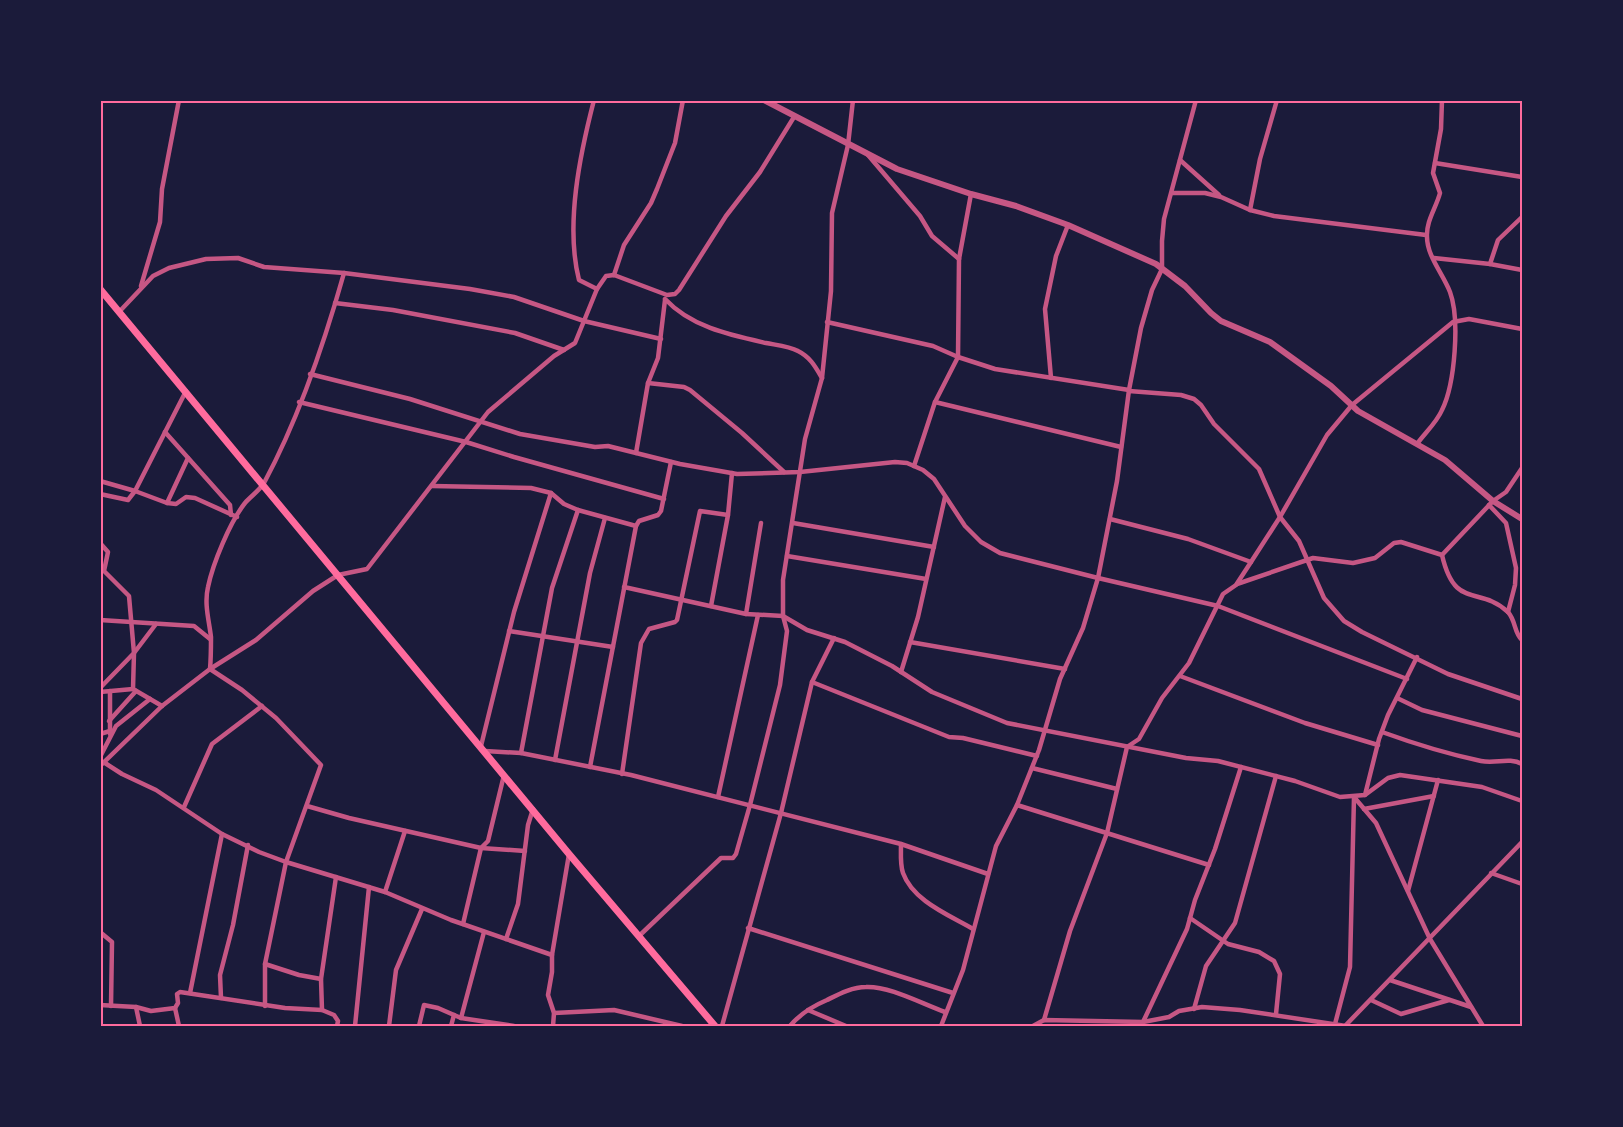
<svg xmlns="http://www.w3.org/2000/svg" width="1623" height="1127" font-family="Signika,sans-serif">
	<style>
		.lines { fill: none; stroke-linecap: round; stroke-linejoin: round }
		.minor { stroke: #c65784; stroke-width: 4.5 }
		.tertiary { stroke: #c65784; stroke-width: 6 }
		.secondary { stroke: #ff6b9d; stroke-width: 7 }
		.neatline { fill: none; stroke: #ff6b9d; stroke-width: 2 }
	</style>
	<rect width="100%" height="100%" fill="#1b1b3a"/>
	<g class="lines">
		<g class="minor">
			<path d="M594,100C580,154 565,225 579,280L597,289"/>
			<polyline points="868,155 920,216 932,236 959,259"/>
			<polyline points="1180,160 1219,195"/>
			<polyline points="1435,163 1522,177"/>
			<polyline points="1172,193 1205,193 1221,197 1250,210 1274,216 1426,235"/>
			<polyline points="1250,210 1260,159 1277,100"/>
			<polyline points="1434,258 1490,264 1522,270"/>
			<polyline points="1490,264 1498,240 1522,217"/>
			<polyline points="614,275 624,245 651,203 657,189 675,143 683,100"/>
			<polyline points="141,286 160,222 162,189 179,100"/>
			<path d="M665,299C691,327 730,335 766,343C776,345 789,346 798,351C810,357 815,366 822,378"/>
			<polyline points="335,303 393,310 515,333 564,350"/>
			<polyline points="119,312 153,276 169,268 206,259 238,258 264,267 344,273 470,289 514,297 584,321 661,339"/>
			<polyline points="827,322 933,346 958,357 995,369 1129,390"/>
			<polyline points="310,374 410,399 520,434 595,447 608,446 680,464 737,474 800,472 895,462 907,463 923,470 934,479 965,526 981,542 1000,553 1098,578 1218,606 1407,679"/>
			<polyline points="1051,378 1045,309 1056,256 1068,225"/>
			<polyline points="648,383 684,387 690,390 742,433 784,472"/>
			<polyline points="1129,391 1181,395 1194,399 1201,405 1214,424 1259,469 1280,517 1299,541 1324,598 1344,621 1362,632 1448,674 1522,699"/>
			<polyline points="299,402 466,442 514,457 664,499"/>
			<polyline points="935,402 1121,447"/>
			<polyline points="165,432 230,505 231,515"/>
			<path d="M1417,444C1425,433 1437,422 1442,410C1455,384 1460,319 1450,292C1443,274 1427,256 1427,237C1426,221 1436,208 1440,193L1433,173L1441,129L1442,100"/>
			<polyline points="636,453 648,383 658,358 665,300"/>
			<polyline points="914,466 935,402 958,357 959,259 971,194"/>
			<polyline points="100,481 135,491 167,503 176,504 186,497 195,498 237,517"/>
			<polyline points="432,486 531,488 551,493 564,504 578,510 636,526"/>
			<polyline points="100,494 128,500 135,491 186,391"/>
			<polyline points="167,503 188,458"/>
			<polyline points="1489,505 1506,523 1516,568 1515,585 1508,612"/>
			<polyline points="1110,519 1188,539 1251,562"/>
			<polyline points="793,523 934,547"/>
			<polyline points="100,543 108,552 104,571 129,596 134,653 100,688"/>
			<path d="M1442,555C1455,611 1479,585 1508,612C1516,621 1514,633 1522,640"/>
			<polyline points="787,556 926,579"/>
			<polyline points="1237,584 1313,558 1353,563 1375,558 1394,543 1401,542 1442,555 1493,501 1506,492 1522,468"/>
			<polyline points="624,587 746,614 783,616 807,630 845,642 892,666 932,692 1007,723 1186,758 1218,761 1295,781 1340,797 1365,795 1388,778 1400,775 1482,787 1522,801"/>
			<polyline points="711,606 728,515"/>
			<polyline points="746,614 761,523"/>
			<polyline points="100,620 194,626 210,639"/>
			<polyline points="156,624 134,653 133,689 162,706"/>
			<polyline points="509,631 613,647"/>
			<polyline points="910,642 1065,669"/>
			<polyline points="901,672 918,617 945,497"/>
			<polyline points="1180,676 1305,723 1378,745"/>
			<polyline points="812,682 949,737 963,738 1037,756"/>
			<polyline points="110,691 110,734"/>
			<polyline points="100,692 133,689"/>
			<polyline points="1397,698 1422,710 1522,736"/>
			<polyline points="109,721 136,691"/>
			<path d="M1382,732C1415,744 1448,754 1481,761C1496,764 1509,757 1522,764"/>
			<polyline points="100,734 110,731"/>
			<polyline points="481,746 514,612 551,493"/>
			<polyline points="485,751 521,753 631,775 901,844 988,874"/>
			<polyline points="521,753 552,588 578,510"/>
			<polyline points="100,757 116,726 150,699"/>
			<polyline points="555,760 590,573 605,518"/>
			<polyline points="105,763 122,774 156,790 222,834 259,852 286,862 385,892 451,920 552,955"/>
			<polyline points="100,766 162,706 210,669 256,640 313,591 338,575 367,569 488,412 554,356 575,343 597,289 606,276 614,275 667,295 675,294 679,290 726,216 760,172 794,117"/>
			<polyline points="590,767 636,526 639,521 658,515 661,511 671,462"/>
			<polyline points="1032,768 1117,789"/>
			<polyline points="622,774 641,643 649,629 675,622 677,620 700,511 728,515 732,473"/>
			<polyline points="1365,795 1379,739 1388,715 1417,657"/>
			<polyline points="718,797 758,615"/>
			<polyline points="1354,797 1376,823 1430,939 1483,1026"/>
			<polyline points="1017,805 1209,865"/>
			<polyline points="307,806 349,818 481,848 525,851"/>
			<polyline points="184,807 212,744 262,706"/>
			<polyline points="1364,809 1434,796"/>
			<polyline points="100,830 100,834"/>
			<path d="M901,844C901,853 900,865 903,873C913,901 949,915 973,929"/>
			<polyline points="1491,873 1522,884"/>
			<polyline points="1408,891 1438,780"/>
			<polyline points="385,892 405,831"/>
			<polyline points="1190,918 1228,944 1259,952 1274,961 1280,974 1276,1014"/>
			<polyline points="463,924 481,848 488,841 504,775"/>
			<polyline points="748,928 953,993"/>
			<polyline points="100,932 112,942 111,1006"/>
			<polyline points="639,936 721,858 733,858 736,854 750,805 780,685 787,631 783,616 783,580 805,439 822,378 831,291 832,213 848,145 853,100"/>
			<polyline points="506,939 518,904 528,825 533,809"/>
			<polyline points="265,964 299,975 321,979"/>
			<polyline points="1390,980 1471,1007"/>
			<polyline points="190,993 222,834"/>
			<polyline points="221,998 220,975 233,925 248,845"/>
			<polyline points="1371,1000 1401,1014 1449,1000"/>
			<polyline points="100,1005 136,1007 151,1011 175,1008 178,1003 177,994 180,992 285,1008 322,1010 334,1015 338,1021 337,1026"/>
			<path d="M265,1006V964L286,862L321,765L276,718L242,690L210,669C211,658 211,647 211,637C209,620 204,604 208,587C213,563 230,522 245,503C251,496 259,491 264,483C299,418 324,344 344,273"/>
			<polyline points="136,1007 140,1026"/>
			<polyline points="175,1008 179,1026"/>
			<polyline points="1194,1009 1206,966 1235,923 1276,776"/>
			<polyline points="322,1010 321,979 336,877"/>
			<polyline points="808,1010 846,1026"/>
			<polyline points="554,1013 614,1010 682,1026"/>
			<polyline points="461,1018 484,932"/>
			<polyline points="1044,1020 1070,931 1107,833 1127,747 1139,739 1162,698 1189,663 1223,594 1236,585 1251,562 1280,517 1327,435 1352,405 1453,322 1469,319 1522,329"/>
			<polyline points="1143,1022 1187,929 1195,900 1215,849 1241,767"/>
			<polyline points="1335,1024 1350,967 1354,797"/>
			<polyline points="355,1026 369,887"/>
			<polyline points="389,1026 396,970 422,909"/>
			<polyline points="419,1026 424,1005 438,1008 461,1018 514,1026"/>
			<polyline points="451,1026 454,1015"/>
			<polyline points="553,1026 554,1013 548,995 552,972 552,955 569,854"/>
			<polyline points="722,1026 781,813 812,682 834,638"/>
			<path d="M790,1026C799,1015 813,1006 827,1000C839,994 852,987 866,987C890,986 922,1004 945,1012"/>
			<polyline points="941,1026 963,970 996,846 1017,805 1039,750 1060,679 1083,628 1098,578 1117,481 1129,390 1141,328 1152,290 1162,269 1162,241 1164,219 1196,100"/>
			<polyline points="1033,1026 1044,1020 1143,1022 1169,1017 1179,1011 1202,1007 1240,1010 1346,1026"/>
			<polyline points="1345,1026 1522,842"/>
		</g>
		<polyline class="tertiary" points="764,100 897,169 971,194 1016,206 1068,225 1156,264 1185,286 1211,313 1221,321 1270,342 1331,386 1358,411 1445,460 1493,501 1522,519"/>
		<polyline class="secondary" points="100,289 569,854 715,1026"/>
	</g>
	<rect width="1623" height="1127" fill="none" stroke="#1b1b3a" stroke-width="204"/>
	<rect x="102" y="102" width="1419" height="923" class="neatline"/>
</svg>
